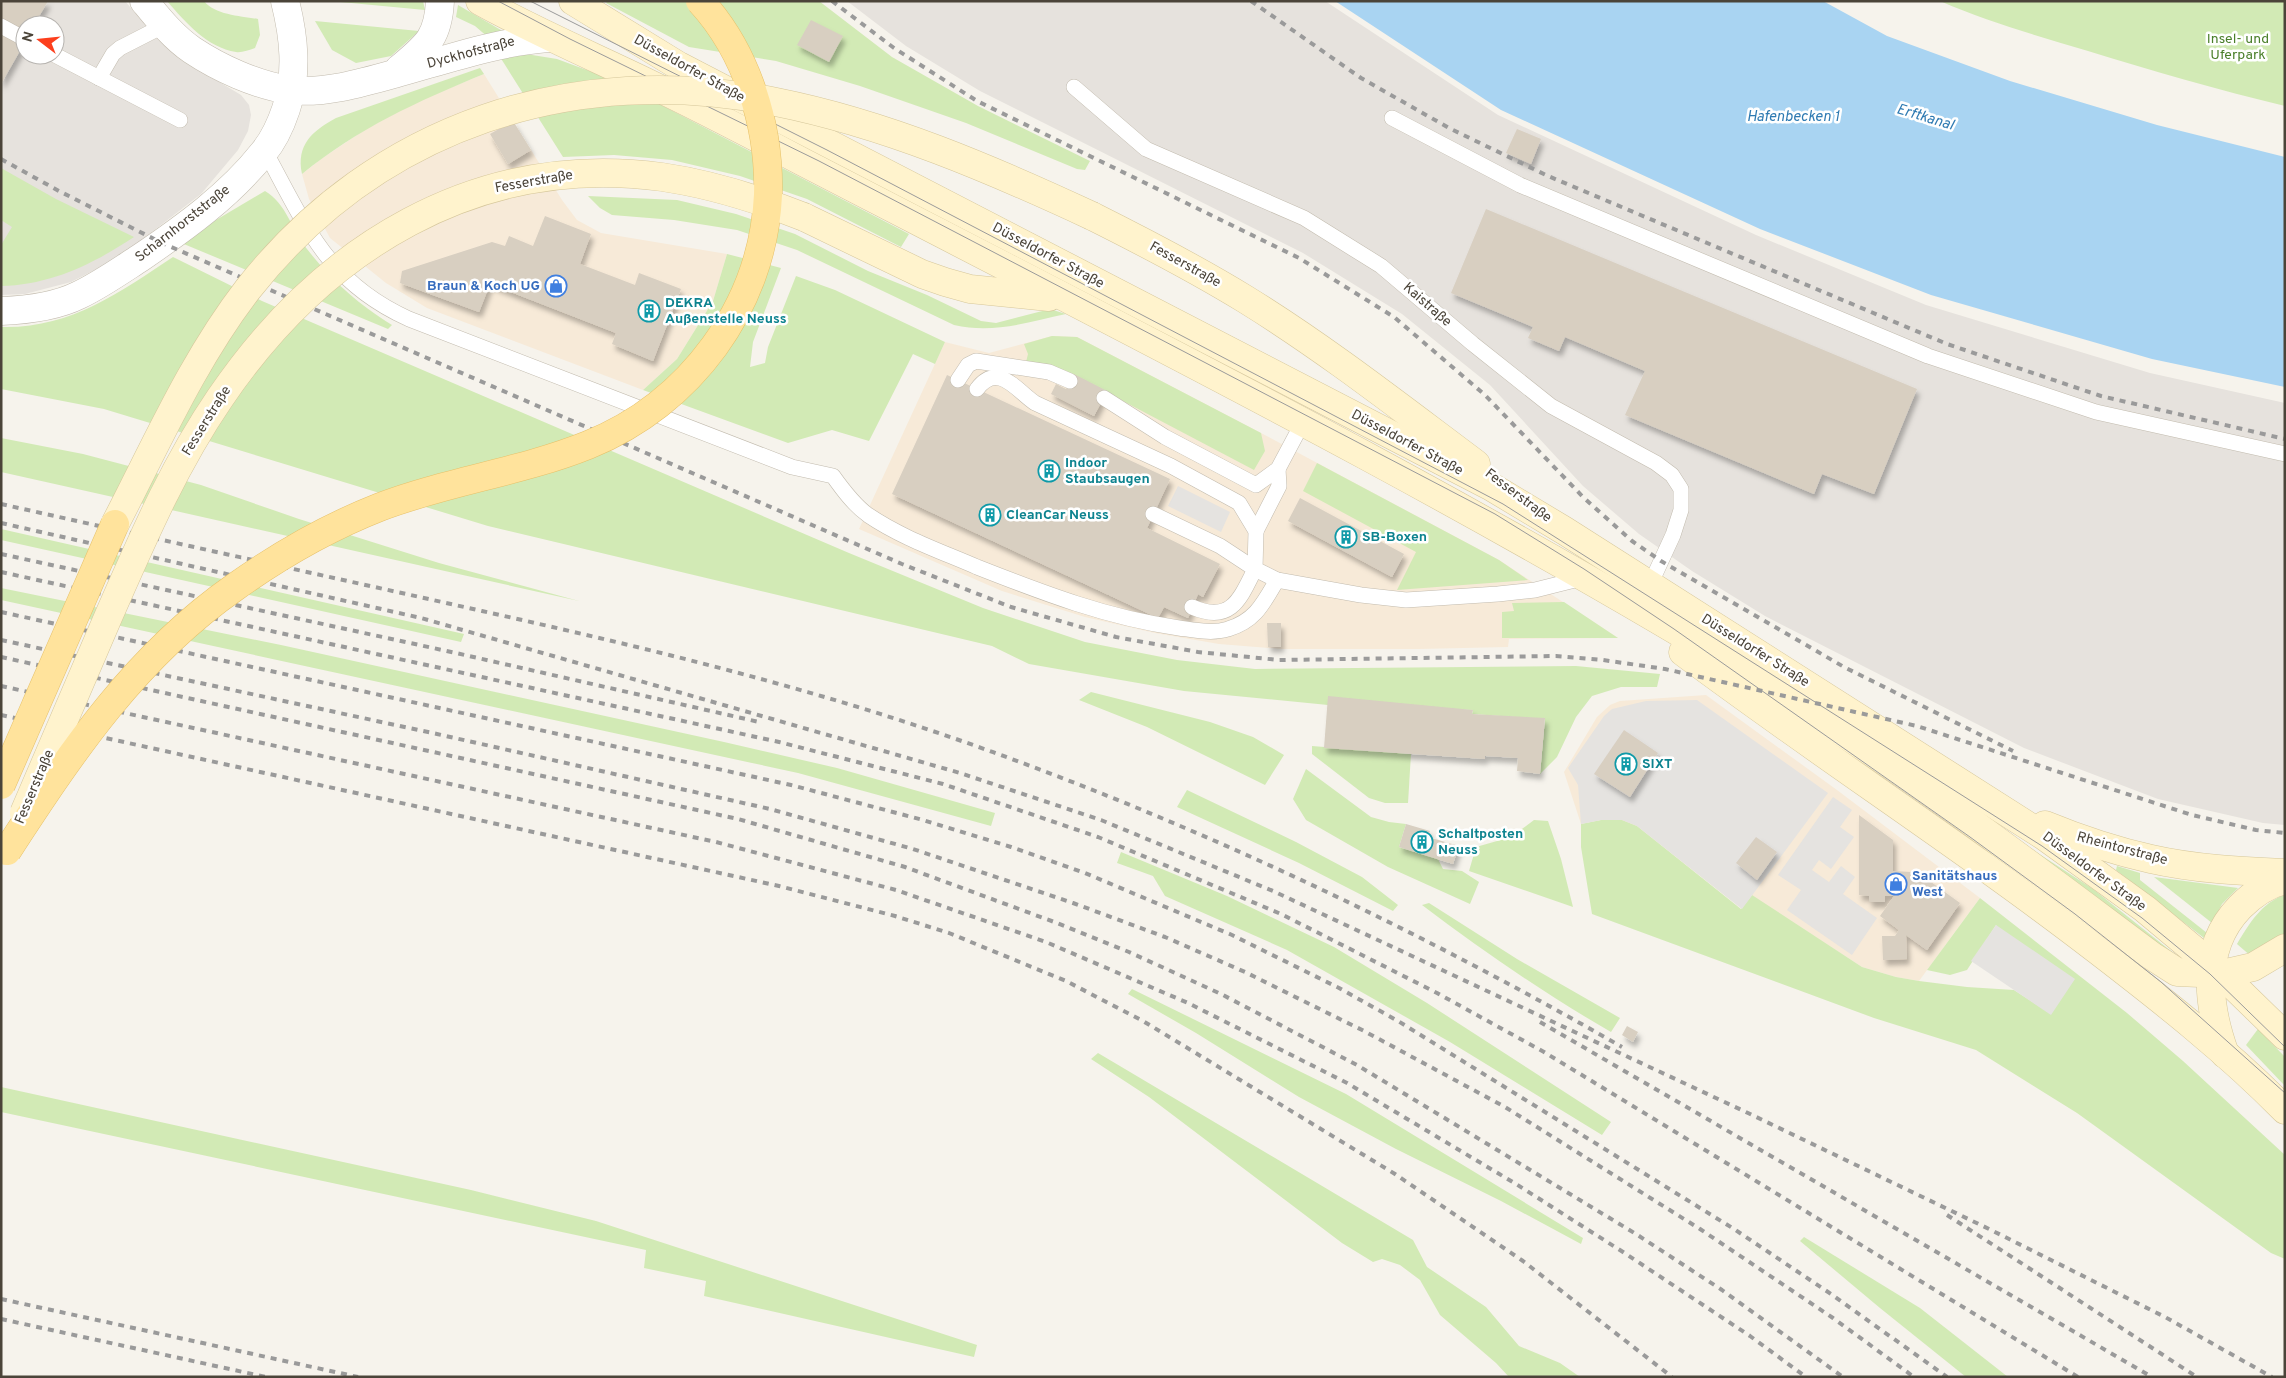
<svg xmlns="http://www.w3.org/2000/svg" width="2286" height="1378" font-family="Overpass,sans-serif">
	<style>
		.commercial { fill: #f7ead8 }
		.industrial { fill: #e6e2dd; fill-rule: evenodd }
		.green { fill: #d2eab5 }
		.parking { fill: #e5e3e0 }
		.water { fill: #a9d4f2 }
		.building { fill: #d8cfc1; filter: url(#shadow) }
		.lines { fill: none; stroke-linecap: round; stroke-linejoin: round }
		.service-casing { stroke: #c2bbae; stroke-width: 16 }
		.minor-casing { stroke: #c2bbae; stroke-width: 29 }
		.secondary-casing { stroke: #d6c79b; stroke-width: 29 }
		.service { stroke: #fff; stroke-width: 15 }
		.minor { stroke: #fff; stroke-width: 28 }
		.secondary { stroke: #fff3cd; stroke-width: 28 }
		.tram { stroke: #9a9a9a; stroke-width: 1 }
		.rail { stroke: #9a9a9a; stroke-width: 4; stroke-dasharray: 6 6; stroke-linecap: butt }
		.secondary-bridge-casing { stroke: #d6c79b; stroke-width: 29; stroke-linecap: butt }
		.primary-bridge-casing { stroke: #e6c16a; stroke-width: 29; stroke-linecap: butt }
		.secondary-bridge { stroke: #fff3cd; stroke-width: 28 }
		.primary-bridge { stroke: #ffe39c; stroke-width: 28 }
		.labels { text-anchor: middle; dominant-baseline: central; stroke-width: 5; stroke-linejoin: round; paint-order: stroke }
		.park-label { font-size: 14px; fill: #4a7f2a; stroke: #fff }
		.street-label { font-size: 14px; fill: #4b4439; stroke: #fff }
		.shop-label { font-size: 14px; font-weight: bold; fill: #366cbe; stroke: #fff; text-anchor: end }
		.culture-label { font-size: 14px; font-weight: bold; fill: #0d838f; stroke: #fff; text-anchor: start }
		.water-label { font-size: 15px; font-style: italic; fill: #2e7ab2; stroke: #fff }
	</style>
	<defs>
		<filter id="shadow"><feDropShadow dx="3" dy="5.5" stdDeviation="2.5" flood-color="#0004"/></filter>
	</defs>
	<rect width="100%" height="100%" fill="#f6f3ec"/>
	<g class="commercial">
		<polygon points="484,74 562,200 577,220 601,233 727,254 713,301 677,359 643,390 427,308 386,283 330,238 309,199 302,174 321,159 366,129 420,100"/>
		<polygon points="1052,336 1077,337 1261,433 1499,560 1618,638 1509,639 1508,647 1419,649 1282,649 1219,644 1155,633 1085,617 1002,591 859,529 945,342 989,353"/>
		<polygon points="1706,695 1837,790 1980,898 1919,981 1896,977 1862,967 1752,896 1742,909 1637,826 1601,820 1581,824 1564,772 1597,717 1610,705 1620,701"/>
	</g>
	<g class="industrial">
		<path d="M1,1H125L157,39L181,59L241,95L249,105L251,115L248,131L238,150L201,194L139,242L110,262L71,282L25,294L1,295ZM25,25H55V55H25Z"/>
		<polygon points="847,1 1325,1 1498,115 1756,235 1926,305 2150,373 2285,403 2285,825 2263,823 2158,799 2024,748 1765,616 1692,571 1639,534 1583,486 1490,385 1402,314 1303,253 980,91 906,46"/>
	</g>
	<g class="green">
		<path d="M167,1H204C215,15 241,16 258,19L260,35L255,48C249,50 241,53 236,52C208,48 185,22 167,1Z"/>
		<polygon points="330,1 423,1 425,10"/>
		<polygon points="608,1 819,1 892,57 978,106 1090,161 1085,170 1077,169 966,123 860,86 776,61 689,47 606,3"/>
		<path d="M1940,1H2285V106C2218,90 2153,71 2088,51C2038,36 1988,22 1940,1Z"/>
		<polygon points="458,5 506,33 489,38 475,26 456,17"/>
		<polygon points="315,21 419,31 391,56 356,63 332,50"/>
		<polygon points="526,54 557,59 611,79 909,234 901,247 807,199 740,176 672,160 614,155 563,157 500,57"/>
		<path d="M480,68L484,74C418,101 357,129 302,174C296,145 312,131 336,118Z"/>
		<path d="M1,168L56,199L134,237C93,264 51,285 1,286V245L12,227L1,220Z"/>
		<path d="M265,191C286,203 292,230 307,249C333,282 356,302 392,325L388,329L179,242Z"/>
		<path d="M588,196L677,200L736,214L795,234L868,271L927,295L981,321L996,323L1050,309L1066,314C1028,322 994,334 954,325L797,250L737,230L674,220L612,215L600,208Z"/>
		<polygon points="727,254 781,268 753,342 750,367 765,363 768,347 796,276 835,290 945,342 935,364 913,354 869,441 832,430 788,443 643,390 677,359 713,301"/>
		<path d="M173,257L262,301L849,553L983,608L1085,642L1177,660L1255,669L1576,666L1660,674L1657,687H1621L1592,696L1576,717L1557,757L1540,774L1545,719L1472,714L1473,710L1328,705L1184,691L1029,664L992,646L488,526L104,409L1,389V327C69,329 119,293 173,257Z"/>
		<polygon points="1052,336 1077,337 1261,433 1265,451 1254,470 1064,370 1026,362 1028,354 1024,344"/>
		<polygon points="1,438 83,454 201,485 299,519 439,563 579,601 1,472"/>
		<polygon points="1317,463 1499,560 1528,580 1397,590 1416,552 1303,491"/>
		<polygon points="1,529 464,634 461,642 1,540"/>
		<polygon points="1,588 281,645 724,742 837,768 995,813 991,826 798,773 1,600"/>
		<polygon points="1564,602 1618,638 1502,638 1502,612 1514,611 1512,603"/>
		<polygon points="1091,692 1210,722 1253,737 1284,755 1265,785 1147,727 1079,700"/>
		<polygon points="1312,746 1411,754 1408,803 1385,803 1369,798 1312,754"/>
		<polygon points="1306,769 1371,817 1389,822 1406,824 1399,847 1438,859 1443,869 1462,871 1479,882 1470,904 1388,867 1306,820 1293,799"/>
		<polygon points="1187,790 1296,842 1362,877 1398,905 1393,911 1299,863 1177,807"/>
		<polygon points="1534,820 1548,821 1561,859 1573,907 1469,871 1476,847 1511,837"/>
		<polygon points="1601,820 1622,820 1637,826 1741,909 1752,895 1862,967 1896,977 1919,981 1967,987 2014,990 2051,1014 1996,925 1967,970 1950,975 1927,970 1980,898 2127,1013 2183,1061 2285,1155 2285,1259 2271,1253 2077,1113 1976,1050 1874,1018 1592,914 1581,847 1581,824"/>
		<polygon points="2010,835 2093,889 2181,959 2180,961"/>
		<polygon points="1121,852 1227,896 1334,947 1427,1003 1611,1122 1602,1135 1450,1042 1287,950 1165,896 1153,876 1117,863"/>
		<polygon points="2117,866 2140,873 2140,880 2207,933 2204,938 2116,870"/>
		<polygon points="2154,877 2238,888 2222,904 2212,923"/>
		<path d="M2285,895V935L2252,957L2237,944C2249,924 2262,902 2285,895Z"/>
		<path d="M1429,903L1517,959L1620,1018L1611,1032C1545,994 1483,951 1422,905Z"/>
		<polygon points="1132,989 1346,1094 1583,1238 1581,1244 1501,1201 1396,1149 1299,1097 1196,1033 1128,994"/>
		<polygon points="2258,1029 2285,1057 2285,1086 2246,1045"/>
		<polygon points="1098,1053 1413,1240 1427,1267 1486,1307 1519,1346 1560,1363 1580,1377 1509,1377 1496,1363 1440,1315 1420,1280 1400,1265 1382,1259 1373,1262 1342,1243 1149,1097 1091,1059"/>
		<polygon points="1,1087 471,1190 596,1221 977,1345 974,1357 704,1296 706,1281 644,1268 646,1250 1,1112"/>
		<polygon points="1804,1237 1920,1308 2008,1377 1966,1377 1880,1308 1800,1241"/>
	</g>
	<g class="parking">
		<polygon points="1178,486 1230,512 1221,532 1168,506"/>
		<polygon points="1697,700 1828,793 1742,909 1637,826 1622,820 1601,820 1581,824 1578,785 1568,768 1604,716 1612,709 1646,701"/>
		<polygon points="1833,797 1852,810 1840,827 1854,837 1831,869 1819,860 1812,870 1829,882 1841,866 1855,877 1843,894 1877,918 1852,955 1787,910 1801,890 1778,875"/>
		<polygon points="1996,925 2075,979 2051,1015 1971,961"/>
	</g>
	<polygon class="water" points="1335,1 1823,1 1887,36 2010,81 2157,125 2285,157 2285,387 2152,359 1931,295 1760,229 1501,110"/>
	<g class="building">
		<polygon points="1,1 48,1 34,25 25,25 25,42 1,84"/>
		<polygon points="811,20 843,36 829,62 797,45"/>
		<polygon points="513,121 531,150 508,164 490,134"/>
		<polygon points="1517,129 1541,139 1531,164 1506,153"/>
		<polygon points="1486,209 1917,389 1874,494 1822,474 1814,494 1625,415 1645,371 1565,337 1559,351 1528,338 1533,327 1451,293"/>
		<polygon points="545,216 591,234 580,264 635,285 639,273 681,289 653,361 612,344 616,333 490,284 479,312 400,283 402,271 492,242 505,246 509,236 533,246"/>
		<polygon points="1074,374 1107,391 1094,416 1051,394 1056,384 1066,389"/>
		<polygon points="947,375 1170,479 1147,528 1220,564 1203,597 1198,594 1188,618 1164,607 1158,618 892,494"/>
		<polygon points="1300,498 1404,554 1392,577 1288,521"/>
		<polygon points="1267,623 1281,623 1281,647 1268,647"/>
		<polygon points="1328,696 1473,710 1472,714 1545,718 1540,774 1517,771 1518,758 1485,756 1485,759 1324,748"/>
		<polygon points="1624,730 1658,753 1630,797 1594,774"/>
		<polygon points="1859,815 1893,840 1893,871 1911,872 1913,869 1960,903 1927,950 1906,935 1907,959 1883,960 1882,936 1895,936 1899,930 1880,916 1894,896 1885,896 1885,902 1869,902 1869,896 1859,895"/>
		<polygon points="1406,824 1430,831 1428,837 1459,846 1453,864 1399,847"/>
		<polygon points="1756,837 1777,852 1757,880 1736,863"/>
		<polygon points="1627,1026 1638,1032 1633,1042 1622,1035"/>
	</g>
	<g class="lines">
		<g class="service-casing">
			<g id="service">
				<polyline points="1,26 25,39"/>
				<polyline points="55,55 180,120"/>
				<polyline points="99,78 113,54 120,48 165,25"/>
				<polyline points="1074,87 1146,149 1304,218 1381,266 1473,344 1551,406 1656,463 1672,475 1681,489 1681,510 1673,535 1650,585"/>
				<polyline points="1392,118 1520,185 1928,356 2096,412 2285,454"/>
				<path d="M265,151C306,226 327,282 409,319L792,467L833,476C843,490 854,505 868,515C902,538 940,551 977,567C1043,593 1108,618 1179,628C1194,630 1213,634 1228,629C1255,621 1263,604 1277,580"/>
				<polyline points="958,380 968,365 976,361 1049,372 1070,381"/>
				<path d="M977,389C998,361 1017,391 1035,403L1171,466L1239,503L1256,531L1255,569L1277,580L1361,595L1406,600L1498,594L1535,590L1583,578"/>
				<polyline points="1104,398 1165,437 1256,485 1278,469 1303,422"/>
				<path d="M1153,514L1220,546L1255,569C1240,599 1231,624 1192,607"/>
				<polyline points="1256,531 1279,486 1278,469"/>
			</g>
		</g>
		<g class="minor-casing">
			<g id="minor">
				<path d="M144,1C158,18 173,37 192,50C219,68 256,85 289,90C323,94 362,83 394,74C445,60 496,42 548,38"/>
				<path d="M399,69C426,46 438,39 440,1"/>
				<path d="M1,311C27,310 55,307 79,295C100,285 120,271 140,258C184,228 230,195 263,153C273,141 281,124 286,109C298,73 294,37 285,1"/>
			</g>
		</g>
		<g class="secondary-casing">
			<g id="secondary">
				<path d="M480,1C534,31 590,55 646,82C698,107 750,134 801,161C1131,332 1463,498 1780,693C1909,772 2030,865 2152,956L2177,972L2222,974L2253,967L2285,948"/>
				<polyline points="573,1 679,66 1490,486 1565,531 2044,836 2145,909 2212,965 2285,1036"/>
				<path d="M1092,216C1144,242 1196,269 1245,299C1326,349 1401,408 1476,464"/>
				<polyline points="804,217 922,274 945,282 970,289 1049,297"/>
				<path d="M1683,652C1819,754 1962,846 2097,950C2162,1000 2227,1051 2285,1110"/>
				<path d="M2045,825C2079,839 2115,851 2151,859C2195,869 2240,871 2285,873"/>
				<path d="M2225,1054C2207,1004 2200,948 2240,907C2253,894 2267,884 2285,880"/>
			</g>
		</g>
		<use href="#service" class="service"/>
		<use href="#minor" class="minor"/>
		<use href="#secondary" class="secondary"/>
		<g class="tram">
			<polyline points="498,1 570,39 819,161 1495,514 1584,569 1674,629 1970,837 2075,914 2161,982 2285,1093"/>
			<polyline points="530,1 827,150 1503,504 2042,846 2142,918 2210,974 2285,1047"/>
		</g>
		<g class="rail">
			<polyline points="832,1 894,48 977,101 1299,258 1394,317 1485,395 1583,497 1632,541 1661,561 1844,667 2013,751"/>
			<polyline points="1251,1 1361,78 1449,128 1548,176 1947,344 2101,396 2285,439"/>
			<polyline points="1,159 59,191 162,243 902,564 1011,607 1116,637 1198,652 1279,660 1556,656 1603,660 1665,669 1917,726 2192,815 2256,830 2285,833"/>
			<path d="M1,504C161,540 322,575 482,611C647,648 813,688 973,745C1198,825 1415,928 1622,1047"/>
			<polyline points="1,523 421,618 960,773 1101,820 1273,891 1748,1113 1989,1229 2165,1317 2272,1377"/>
			<polyline points="1,554 456,653 759,722"/>
			<polyline points="1,572 779,742 943,784 1098,837 1281,914 1437,993 1544,1052 2078,1377"/>
			<polyline points="1,612 791,785 923,820 1011,847 1085,873 1232,935 1339,988 1398,1021 1734,1229 1831,1294 1947,1377"/>
			<polyline points="1,640 437,734 770,809 913,849 1073,903 1165,937 1245,972 1364,1031 1505,1107 1700,1229 1833,1318 1914,1377"/>
			<polyline points="1,657 738,819 905,867 1057,923 1129,952 1221,994 1357,1065 1636,1234 1722,1290 1843,1377"/>
			<polyline points="1,686 716,842 896,890 1046,942 1188,1003 1347,1083 1516,1184 1623,1252 1750,1336 1806,1377"/>
			<polyline points="1,715 779,886 895,916 949,933 1066,981 1143,1021 1395,1174 1523,1261 1672,1377"/>
			<polyline points="1540,1022 2152,1377"/>
			<polyline points="1947,1215 2197,1377"/>
			<polyline points="1,1299 358,1377"/>
			<polyline points="1,1319 266,1377"/>
		</g>
		<g class="secondary-bridge-casing">
			<g id="secondary-bridge">
				<path d="M115,524C156,445 193,360 248,289C377,125 574,61 776,102C886,124 991,169 1092,216"/>
				<path d="M24,813C52,747 81,681 109,615C142,540 174,465 220,398C322,248 476,152 662,177C711,184 758,199 804,217"/>
			</g>
		</g>
		<g class="primary-bridge-casing">
			<g id="primary-bridge">
				<polyline points="1,785 115,524"/>
				<path d="M7,851C72,751 136,656 235,587C280,555 329,527 380,507C448,481 521,472 588,445C690,404 763,306 768,195C770,126 747,52 700,1"/>
			</g>
		</g>
		<use href="#secondary-bridge" class="secondary-bridge"/>
		<use href="#primary-bridge" class="primary-bridge"/>
	</g>
	<defs>
		<g id="shop-ring" transform="scale(1.125)"><circle r="9.5" fill="#fff" stroke="#3f7fe0" stroke-width="1.5"/><path d="M-5-2.5h2.3a2.7 3.5 0 0 1 5.4 0H5L5.5 6h-11ZM-1.5-2.5h3a1.5 2.3 0 0 0-3 0Z" fill="#3f7fe0"/></g>
		<g id="building-ring" transform="scale(1.125)"><circle r="9.5" fill="#fff" stroke="#0f9aa8" stroke-width="1.5"/><path d="M-4-6H4V6H1V3H-1V6H-4ZM-2.5-4.3h1.7v1.8h-1.7ZM.8-4.3h1.7v1.8H.8ZM-2.5-1h1.7V.8h-1.7ZM.8-1h1.7V.8H.8Z" fill="#0f9aa8"/></g>
	</defs>
	<g fill-rule="evenodd">
		<use href="#shop-ring" x="556" y="286"/>
		<use href="#building-ring" x="649" y="311"/>
		<use href="#building-ring" x="1049" y="471"/>
		<use href="#building-ring" x="990" y="515"/>
		<use href="#building-ring" x="1346" y="537"/>
		<use href="#building-ring" x="1626" y="764"/>
		<use href="#building-ring" x="1422" y="842"/>
		<use href="#shop-ring" x="1896" y="884"/>
	</g>
	<g class="labels">
		<g class="park-label">
			<text x="2238" y="39">Insel- und<tspan x="2238" dy="16">Uferpark</tspan></text>
		</g>
		<g class="street-label">
			<text transform="translate(471 53) rotate(-15)">Dyckhofstraße</text>
			<text transform="translate(689 69) rotate(29)">Düsseldorfer Straße</text>
			<text transform="translate(534 182) rotate(-10)">Fesserstraße</text>
			<text transform="translate(183 224) rotate(-38)">Scharnhorststraße</text>
			<text transform="translate(1048 256) rotate(28)">Düsseldorfer Straße</text>
			<text transform="translate(1185 265) rotate(29)">Fesserstraße</text>
			<text transform="translate(1427 305) rotate(41)">Kaistraße</text>
			<text transform="translate(207 421) rotate(-58)">Fesserstraße</text>
			<text transform="translate(1407 443) rotate(28)">Düsseldorfer Straße</text>
			<text transform="translate(1518 496) rotate(37)">Fesserstraße</text>
			<text transform="translate(1755 651) rotate(32)">Düsseldorfer Straße</text>
			<text transform="translate(35 787) rotate(-67)">Fesserstraße</text>
			<text transform="translate(2122 849) rotate(15)">Rheintorstraße</text>
			<text transform="translate(2094 872) rotate(36)">Düsseldorfer Straße</text>
		</g>
		<g class="shop-label">
			<text x="540" y="286">Braun &amp; Koch UG</text>
			<text x="1912" y="876" text-anchor="start">Sanitätshaus<tspan x="1912" dy="16">West</tspan></text>
		</g>
		<g class="culture-label">
			<text x="665" y="303">DEKRA<tspan x="665" dy="16">Außenstelle Neuss</tspan></text>
			<text x="1065" y="463">Indoor<tspan x="1065" dy="16">Staubsaugen</tspan></text>
			<text x="1006" y="515">CleanCar Neuss</text>
			<text x="1362" y="537">SB-Boxen</text>
			<text x="1642" y="764">SIXT</text>
			<text x="1438" y="834">Schaltposten<tspan x="1438" dy="16">Neuss</tspan></text>
		</g>
		<g class="water-label">
			<text x="1793" y="117">Hafenbecken 1</text>
			<text transform="translate(1925 118) rotate(17)">Erftkanal</text>
		</g>
	</g>
	<rect width="2286" height="1378" fill="none" stroke="#4b4439" stroke-width="5"/>
	<g transform="translate(40 40) rotate(286)"><circle r="24" fill="#ffffff" stroke="#b7b4b0"/>
	<path d="M0-4L9 19L0 12L-9 19Z" fill="#fc3f1d"/>
	<text y="-8" font-size="14" font-weight="bold" text-anchor="middle" fill="#4b4439">N</text>
	</g>
</svg>
